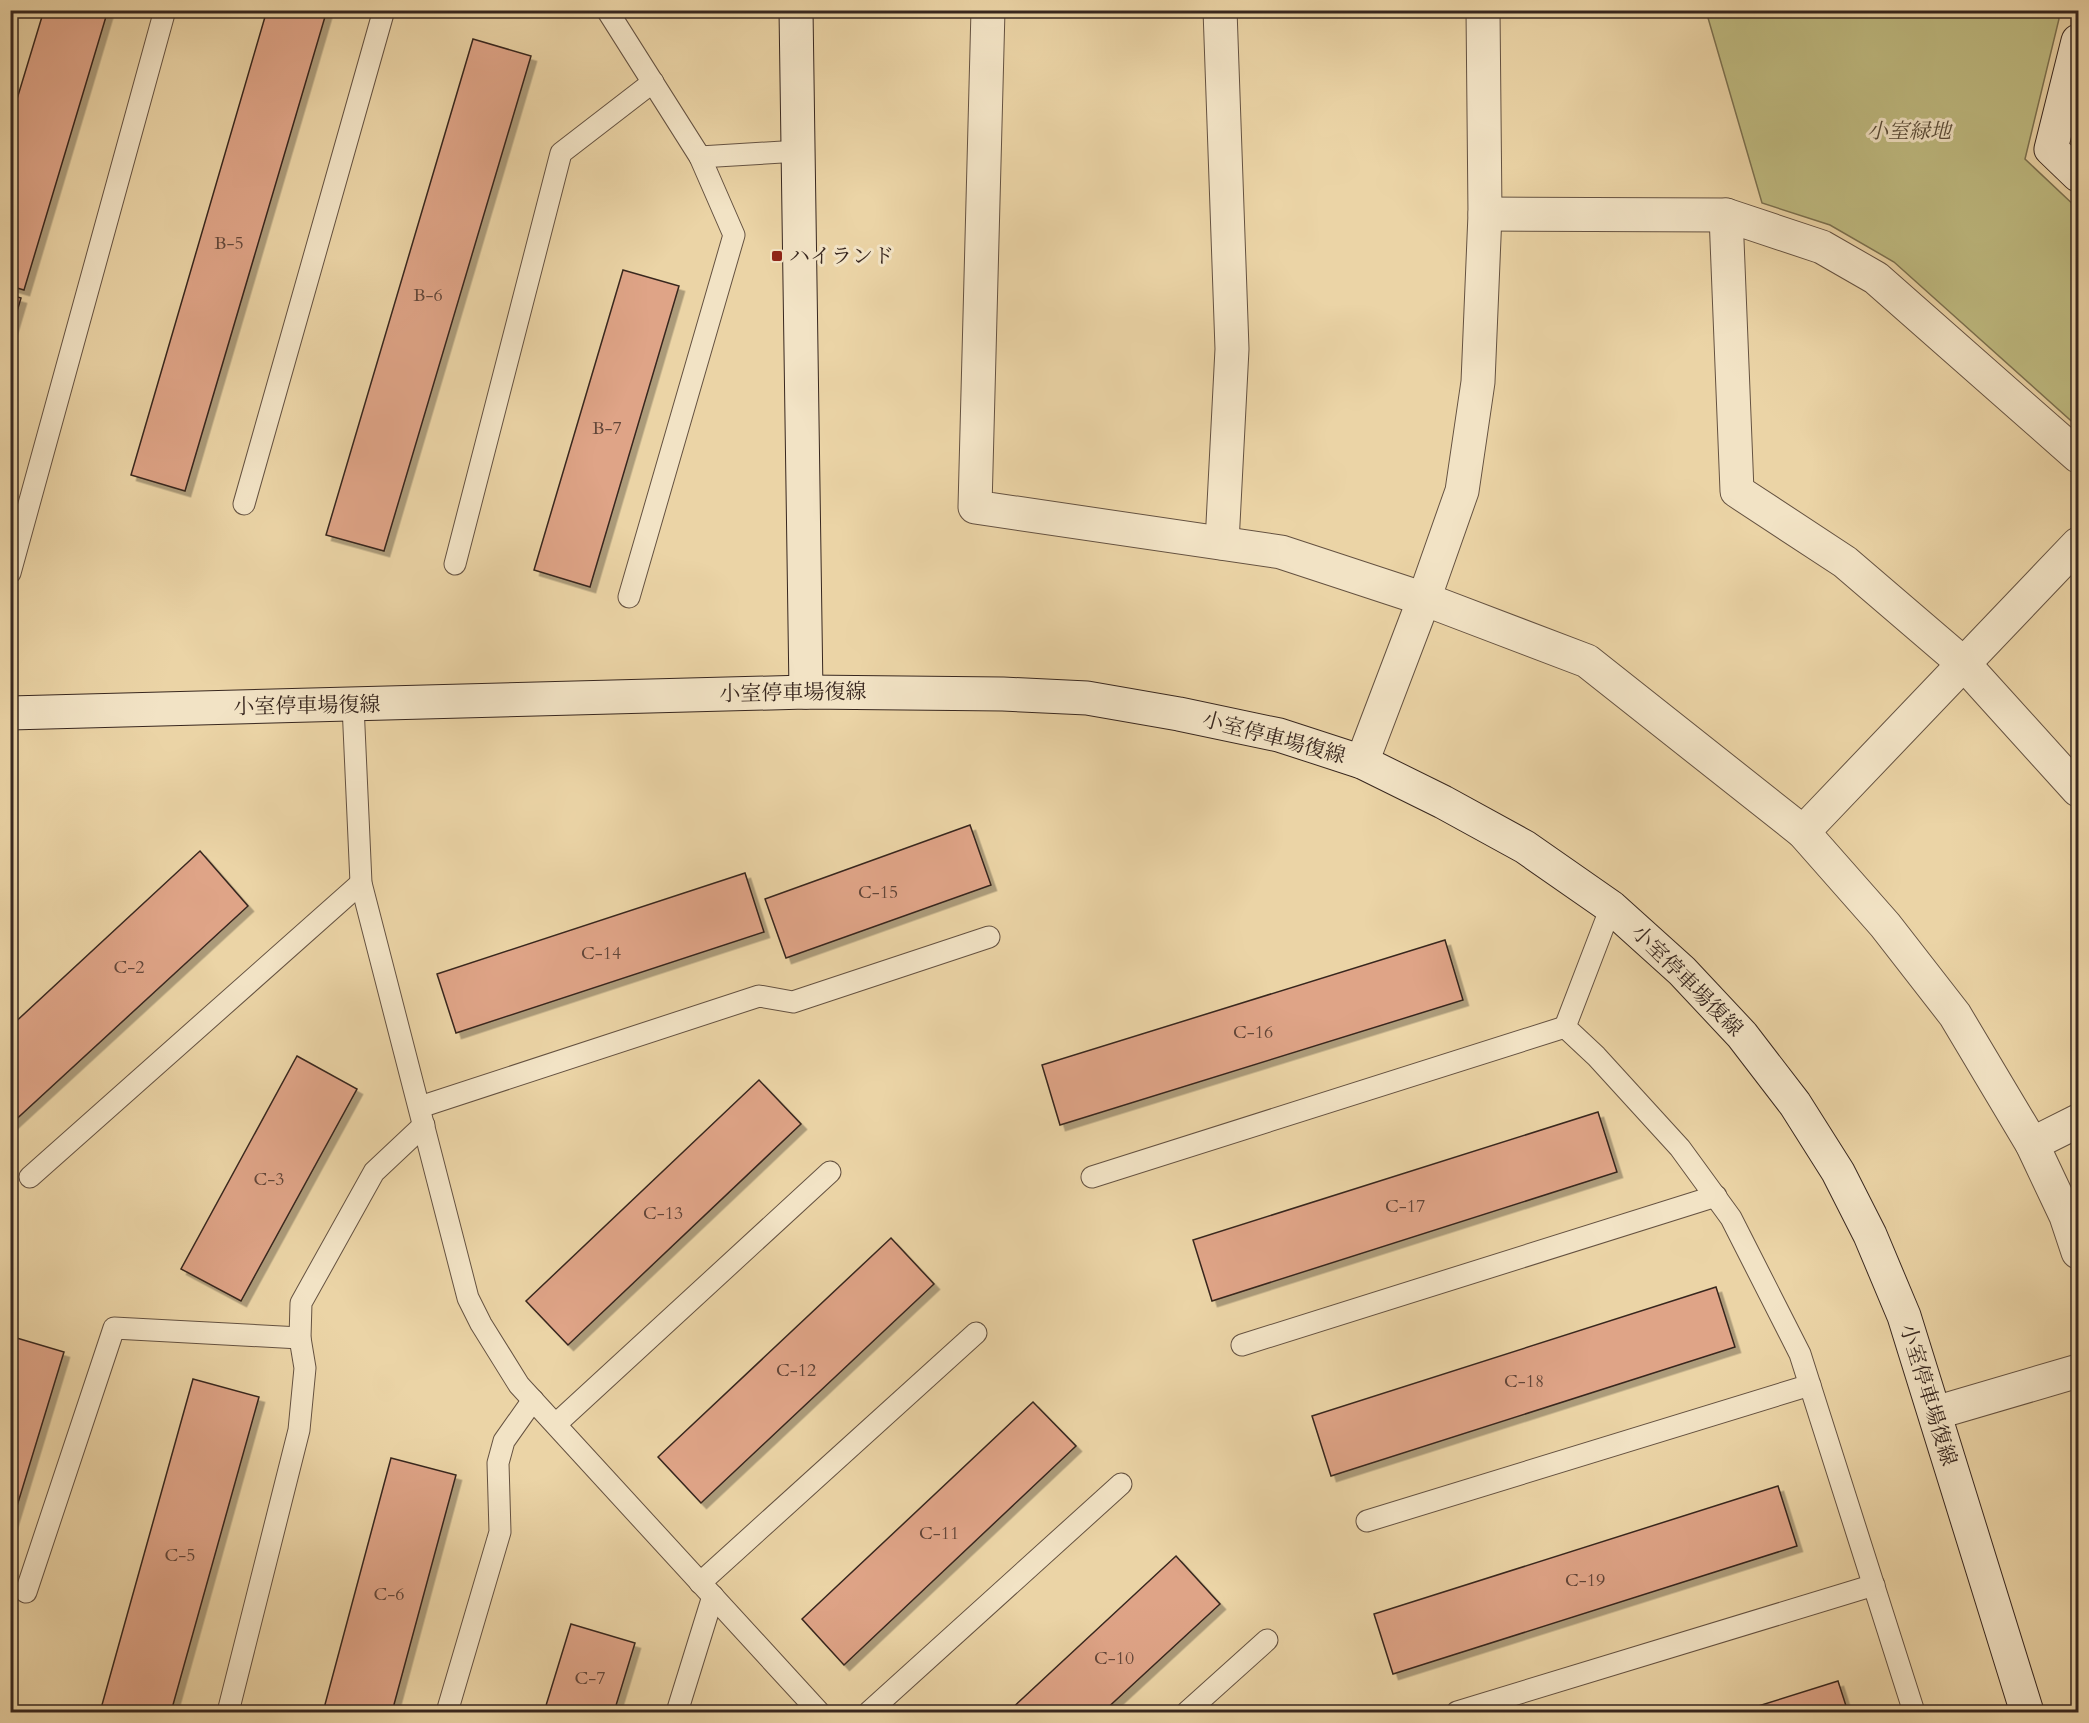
<svg xmlns="http://www.w3.org/2000/svg" width="2089" height="1723" font-family="Cardo,'Noto Serif JP',serif">
	<style>
		.green { fill: #bfbb81; stroke: #7c7150; stroke-width: 1.5 }
		.building { fill: #dfa487; stroke: #38271f; stroke-width: 1.5; filter: url(#shadow) }
		.lines { fill: none; stroke-linecap: round; stroke-linejoin: round }
		.lane-casing { stroke: #655241; stroke-width: 23 }
		.street-casing { stroke: #655241; stroke-width: 35 }
		.secondary-casing { stroke: #38271f; stroke-width: 35 }
		.lane { stroke: #f2e3c5; stroke-width: 21 }
		.street { stroke: #f2e3c5; stroke-width: 33 }
		.secondary { stroke: #f2e3c5; stroke-width: 33 }
		.poi-dot { fill: #8f2418; stroke: #f2e3c5; stroke-width: 2 }
		.labels { text-anchor: middle; dominant-baseline: central; stroke-width: 6; stroke-linejoin: round; paint-order: stroke }
		.number-label { font-size: 18px; fill: #624639 }
		.park-label { font-size: 21px; font-style: italic; fill: #5a4c38; stroke: #f2e3c5 }
		.poi-label { font-size: 21px; fill: #38271f; stroke: #f2e3c5; text-anchor: start }
		.street-label { font-size: 21px; fill: #38271f; stroke: #f2e3c5 }
	</style>
	<defs>
		<filter id="shadow"><feDropShadow dx="5.5" dy="5.5" stdDeviation="0" flood-color="#0004"/></filter>
	</defs>
	<rect width="100%" height="100%" fill="#ebd4a6"/>
	<filter id="stains"><feTurbulence type="fractalNoise" baseFrequency=".00333" numOctaves="4"/><feColorMatrix values="0 0 0 0 .2 0 0 0 0 .09 0 0 0 0 .02 0 0 0 .5 -.17"/></filter>
	<radialGradient id="worn" r=".72"><stop offset=".6" stop-color="#630" stop-opacity="0"/><stop offset="1" stop-color="#630" stop-opacity=".3"/></radialGradient>
	<polygon class="green" points="1706,11 2054,11 2059,19 2025,159 2078,209 2078,427 1894,262 1830,225 1762,203"/>
	<g class="building">
		<polygon points="44,10 108,10 24,290 10,286 10,122"/>
		<polygon points="267,10 327,10 185,491 131,475"/>
		<polygon points="473,39 531,56 384,551 326,535"/>
		<polygon points="623,270 679,286 590,587 534,570"/>
		<polygon points="10,295 21,298 10,335"/>
		<polygon points="970,825 991,885 786,958 765,899"/>
		<polygon points="200,851 248,906 10,1125 10,1027"/>
		<polygon points="745,873 764,932 456,1033 437,974"/>
		<polygon points="1445,940 1463,1000 1060,1125 1042,1065"/>
		<polygon points="297,1056 357,1089 241,1301 181,1269"/>
		<polygon points="759,1080 801,1124 568,1345 526,1301"/>
		<polygon points="1598,1112 1617,1172 1212,1301 1193,1240"/>
		<polygon points="891,1238 934,1284 701,1503 658,1457"/>
		<polygon points="1716,1287 1735,1347 1331,1476 1312,1416"/>
		<polygon points="10,1336 64,1352 10,1529"/>
		<polygon points="193,1379 259,1397 171,1712 100,1712"/>
		<polygon points="1033,1402 1076,1446 844,1665 802,1619"/>
		<polygon points="391,1458 456,1475 392,1712 323,1712"/>
		<polygon points="1778,1486 1797,1546 1393,1674 1374,1614"/>
		<polygon points="1176,1556 1220,1604 1103,1712 1008,1712"/>
		<polygon points="571,1624 635,1643 614,1712 544,1712"/>
		<polygon points="1838,1681 1848,1712 1739,1712"/>
	</g>
	<g class="lines">
		<g class="lane-casing">
			<g id="lane">
				<polyline points="607,10 700,157 799,151"/>
				<polyline points="244,504 384,10"/>
				<polyline points="455,564 561,153 653,82"/>
				<polyline points="10,573 165,10"/>
				<polyline points="629,597 734,235 700,157"/>
				<polyline points="353,705 361,883 468,1298 481,1324 519,1385 819,1712"/>
				<polyline points="1611,907 1565,1027 1596,1056 1680,1148 1731,1218 1800,1354 1914,1712"/>
				<polyline points="420,1107 759,996 793,1002 989,937"/>
				<polyline points="30,1177 361,883"/>
				<polyline points="1092,1177 1565,1027"/>
				<polyline points="1242,1345 1716,1196"/>
				<polyline points="556,1424 830,1172"/>
				<polyline points="1367,1521 1810,1385"/>
				<polyline points="700,1583 976,1333"/>
				<polyline points="26,1592 114,1328 300,1338"/>
				<polyline points="228,1712 299,1430 305,1368 300,1338 301,1303 374,1172 424,1125"/>
				<polyline points="447,1712 500,1532 498,1463 504,1441 533,1400"/>
				<polyline points="677,1712 713,1596"/>
				<polyline points="869,1712 1121,1484"/>
				<polyline points="1187,1712 1267,1640"/>
				<polyline points="1457,1712 1874,1585"/>
			</g>
		</g>
		<g class="street-casing">
			<g id="street">
				<polyline points="988,10 975,507 1281,552 1424,599 1587,661 1803,832 1885,925 1955,1015 2032,1144 2066,1216 2078,1252"/>
				<polyline points="1220,10 1232,349 1222,543"/>
				<polyline points="1485,214 1726,215 1822,247 1876,278 2078,456"/>
				<polyline points="1726,215 1737,491 1845,562 1964,664 2078,790"/>
				<polyline points="1362,762 1424,599 1462,491 1478,382 1485,214 1483,10"/>
				<polyline points="1803,832 2078,544"/>
				<polyline points="2032,1144 2078,1121"/>
				<polyline points="1935,1413 2078,1371"/>
			</g>
		</g>
		<g class="secondary-casing">
			<g id="secondary">
				<polyline points="796,10 806,692"/>
				<polyline points="2078,41 2051,149 2078,175"/>
				<polyline points="10,713 806,692 1003,694 1087,698 1179,714 1279,735 1362,762 1443,802 1525,847 1611,907 1682,971 1742,1035 1795,1104 1838,1172 1870,1235 1904,1316 2027,1712"/>
			</g>
		</g>
		<use href="#lane" class="lane"/>
		<use href="#street" class="street"/>
		<use href="#secondary" class="secondary"/>
	</g>
	<rect class="poi-dot" x="771" y="250" width="12" height="12" rx="3"/>
	<g class="labels">
		<g class="number-label">
			<text x="229" y="243">B-5</text>
			<text x="428" y="295">B-6</text>
			<text x="607" y="428">B-7</text>
			<text x="878" y="892">C-15</text>
			<text x="601" y="953">C-14</text>
			<text x="129" y="967">C-2</text>
			<text x="1253" y="1032">C-16</text>
			<text x="269" y="1179">C-3</text>
			<text x="1405" y="1206">C-17</text>
			<text x="663" y="1213">C-13</text>
			<text x="796" y="1370">C-12</text>
			<text x="1524" y="1381">C-18</text>
			<text x="939" y="1533">C-11</text>
			<text x="180" y="1555">C-5</text>
			<text x="1585" y="1580">C-19</text>
			<text x="389" y="1594">C-6</text>
			<text x="1114" y="1658">C-10</text>
			<text x="590" y="1678">C-7</text>
		</g>
		<g class="park-label">
			<text x="1909" y="131">小室緑地</text>
		</g>
		<g class="poi-label">
			<text x="789" y="256">ハイランド</text>
		</g>
		<g class="street-label">
			<text transform="translate(793 693) rotate(-1)">小室停車場復線</text>
			<text transform="translate(307 706) rotate(-1)">小室停車場復線</text>
			<text transform="translate(1274 738) rotate(15)">小室停車場復線</text>
			<text transform="translate(1687 981) rotate(45)">小室停車場復線</text>
			<text transform="translate(1928 1395) rotate(73)">小室停車場復線</text>
		</g>
	</g>
	<rect width="2089" height="1723" fill="none" stroke="#ebd4a6" stroke-width="36"/>
	<rect x="12" y="12" width="2065" height="1699" fill="none" stroke="#38271f" stroke-width="3"/>
	<rect x="18" y="18" width="2053" height="1687" fill="none" stroke="#38271f" stroke-width="1.5"/>
	<rect width="100%" height="100%" filter="url(#stains)"/>
	<rect width="100%" height="100%" fill="url(#worn)"/>
</svg>
